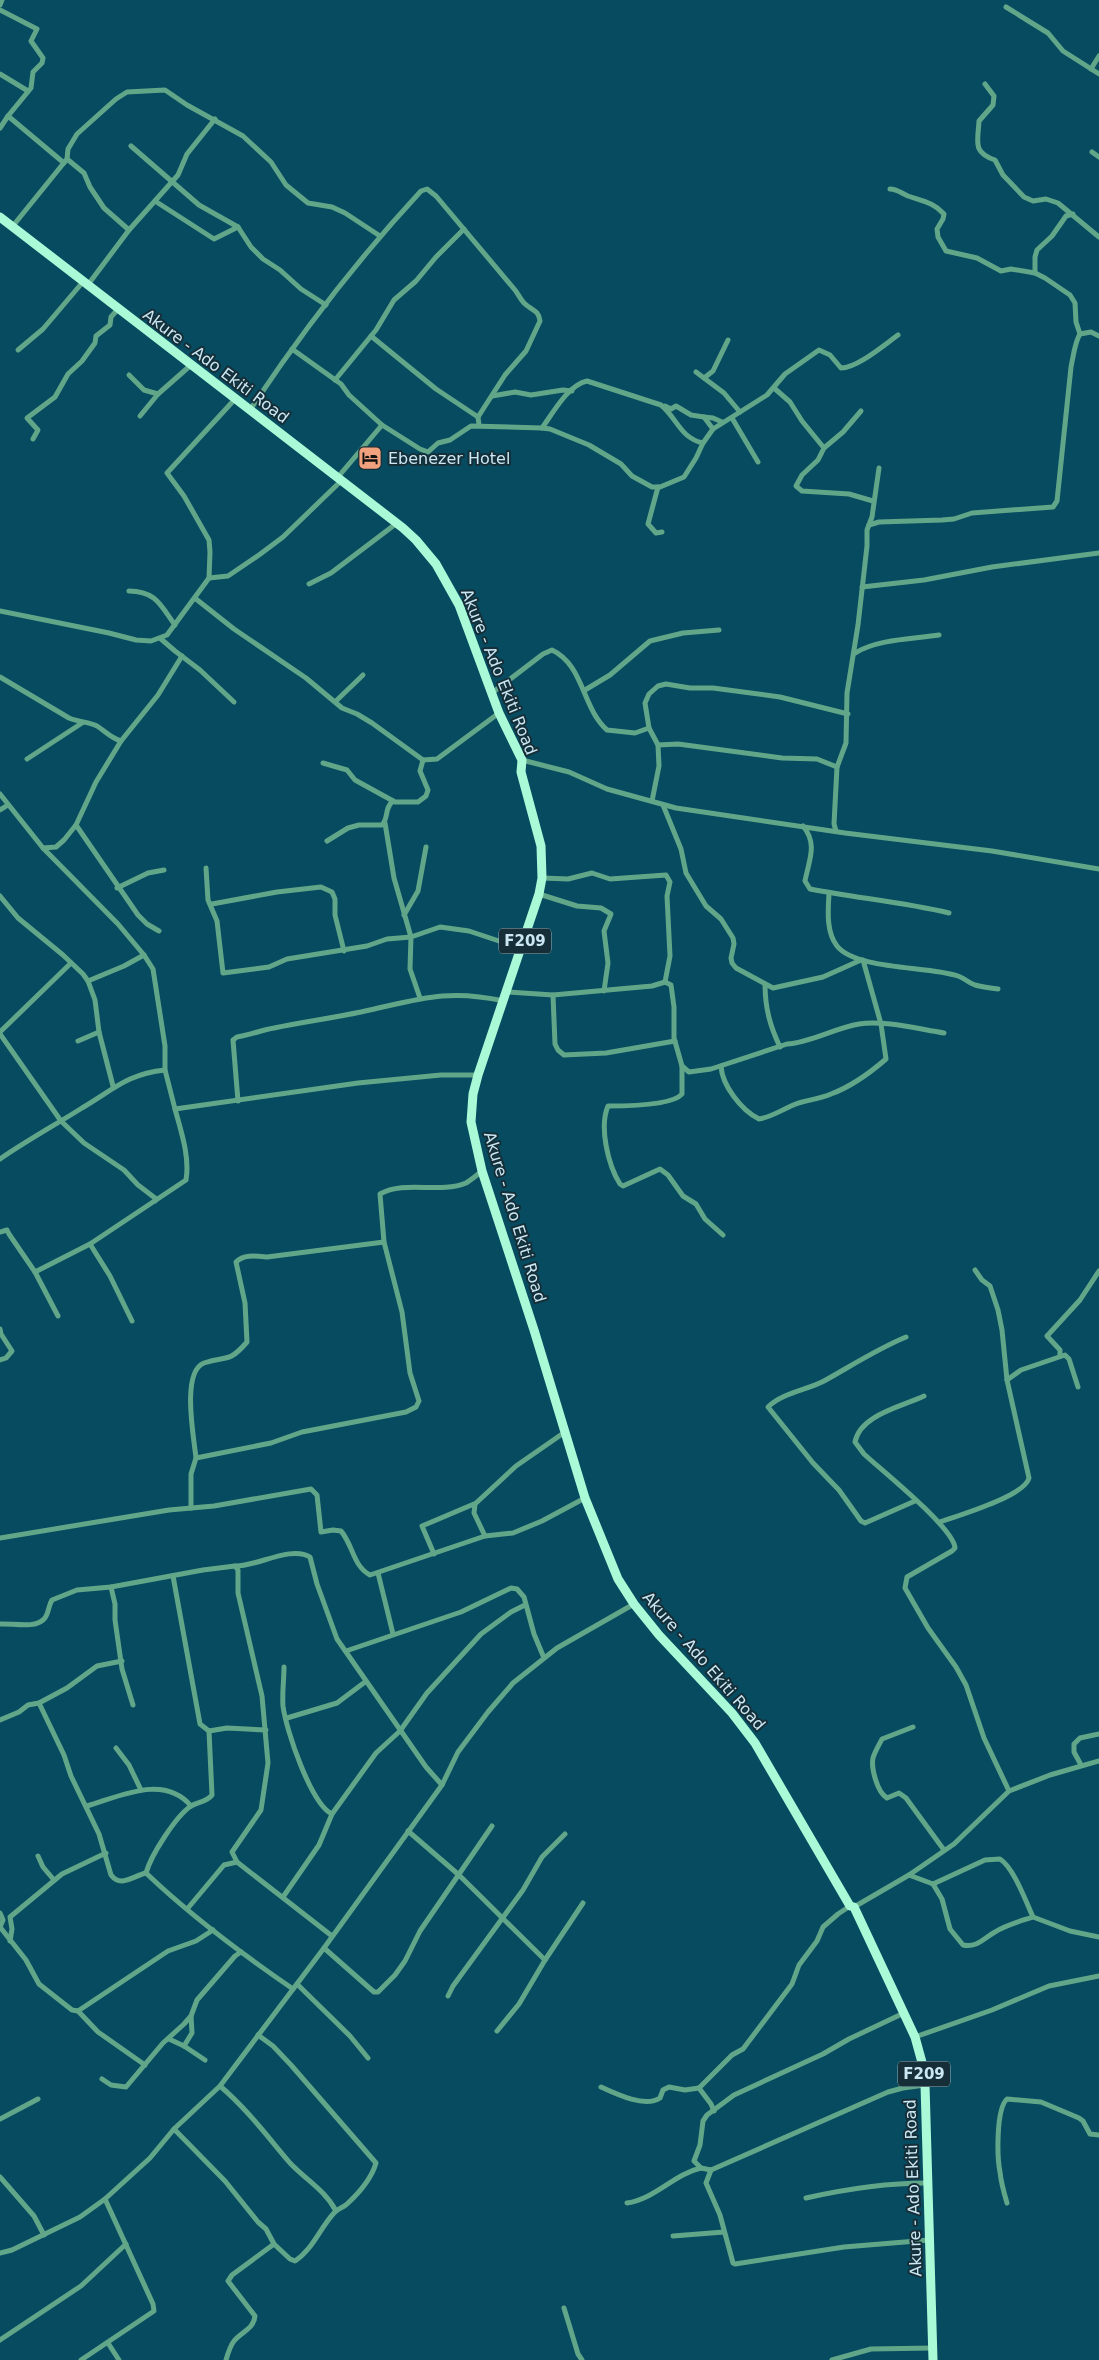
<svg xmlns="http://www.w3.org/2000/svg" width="1099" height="2360" font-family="'DejaVu Sans',sans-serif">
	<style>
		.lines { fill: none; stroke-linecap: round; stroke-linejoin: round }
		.minor { stroke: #62a689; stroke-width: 5 }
		.primary { stroke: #aafad7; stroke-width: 9 }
		.labels { text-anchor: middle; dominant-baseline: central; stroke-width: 4; stroke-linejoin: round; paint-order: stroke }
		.shield { fill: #152e37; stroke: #94b0bb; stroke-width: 1 }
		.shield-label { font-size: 15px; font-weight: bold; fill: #cae7f3 }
		.street-label { font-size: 16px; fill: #cae7f3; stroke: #152e37 }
		.poi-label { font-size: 16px; fill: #cae7f3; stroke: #152e37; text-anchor: start }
	</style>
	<rect width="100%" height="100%" fill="#074b60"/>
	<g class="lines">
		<g class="minor">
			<polyline points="0,5 2,0"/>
			<polyline points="1006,7 1048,33 1063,51 1099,74"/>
			<polyline points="0,10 37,29 31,41 43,58 42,63 33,72 31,88 8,116"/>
			<polyline points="1091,69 1099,56"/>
			<polyline points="0,74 28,91"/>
			<path d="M985,84L994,96L993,105L979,121C978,142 972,152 995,160L1003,175L1024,197L1033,201L1046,199L1058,203L1099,237"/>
			<polyline points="0,128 8,116 64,163"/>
			<polyline points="131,146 199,205 238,227 251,247 263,259 280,270 301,289 326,305"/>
			<polyline points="1092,152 1099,157"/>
			<polyline points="67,159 84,173 90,187 104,208 129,230"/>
			<path d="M890,189C897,189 901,193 908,196C922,201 933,202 944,214L943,219L937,229L938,237L946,251L977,258L1001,271L1011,269L1035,273L1045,278L1070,295L1075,303L1076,322L1080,334"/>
			<polyline points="155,201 214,239 238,227"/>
			<polyline points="12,227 67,159 68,149 77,134 116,99 127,92 165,90 187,105 243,136 271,162 286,185 308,203 332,207 345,213 380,236"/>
			<polyline points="1035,273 1035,257 1037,250 1052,236 1066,216 1073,214"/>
			<polyline points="87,286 129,230 178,175 187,154 215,119"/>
			<polyline points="371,336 436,389 478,417"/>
			<polyline points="292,349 341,384 349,395 382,425"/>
			<polyline points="18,350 43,329 82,283"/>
			<polyline points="696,372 724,393 740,412"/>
			<polyline points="129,375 144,390 158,394"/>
			<polyline points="704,378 713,371 728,340"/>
			<polyline points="335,380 376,330 394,300 416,281 436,257 464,229"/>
			<polyline points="774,388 790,402 802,421 824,448"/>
			<polyline points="492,396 515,392 531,395 563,390 572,391"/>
			<polyline points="665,406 671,409 676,406 691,415 704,417 713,429"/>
			<path d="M250,410C301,333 358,259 421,191L427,189L436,196L515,290C518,294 521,300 524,303C531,310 539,310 540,321L526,351L505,375L478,417L479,425"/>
			<polyline points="861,411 843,432 824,448 818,460 802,475 796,486 802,491 849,494 873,501"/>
			<polyline points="140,416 158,394 191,365"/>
			<polyline points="704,417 713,418 722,422"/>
			<polyline points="732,418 758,462"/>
			<path d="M542,428C553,413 568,385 587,381L661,405C677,418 680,438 703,443"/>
			<polyline points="33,439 38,430 27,418 55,397 68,374 82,361 95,343 96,336 110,325 111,317 118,309"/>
			<path d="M338,477L382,425L420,449L428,452L438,443L450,440L471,426L542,428L550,429L589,445L621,464L632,476L652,487H660L684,477L696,458L703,443L713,429L767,395L785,374L819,350L830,355L841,368C857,368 884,345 898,335"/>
			<polyline points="658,487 648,524 656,533 662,532"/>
			<path d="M869,525L879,522L942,520L954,519L972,513L1053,507L1057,501L1071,367C1073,358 1075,341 1080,334L1091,332L1099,336"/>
			<polyline points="209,578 228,576 259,555 283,537 342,480"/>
			<polyline points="309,584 331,573 397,523"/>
			<polyline points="862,587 924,580 992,567 1099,553"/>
			<path d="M129,591C156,591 161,606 175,625"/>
			<polyline points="196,599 234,629 306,678 342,708 357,714 372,723 423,760 437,759 499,713"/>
			<polyline points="0,611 109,633 136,640 151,641 167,635 209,578 210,552 209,540 184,496 167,473 236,398"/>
			<polyline points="161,639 175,651 200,670 234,702"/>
			<path d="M855,653C878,639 913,639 939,635"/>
			<path d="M0,677L69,718C78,722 90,722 97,726C105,731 111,738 121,741"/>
			<polyline points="585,690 610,675 650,641 683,633 719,630"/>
			<path d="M492,693L543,654L552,650C584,665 582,708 607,730L635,733L649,728"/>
			<polyline points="336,701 363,675"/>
			<polyline points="658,745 678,744 782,758 817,759 837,767"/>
			<polyline points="27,759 82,723"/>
			<polyline points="522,760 569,772 607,789 676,808 845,833 992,851 1099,869"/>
			<polyline points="323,763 347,770 355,780 395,802 418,802 426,796 428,790 420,771 423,760"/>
			<polyline points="0,794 43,848 118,924 144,955 153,969 165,1046 165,1070 175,1109 358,1083 441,1075 478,1075"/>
			<polyline points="652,801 659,766 658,745 649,728 645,703 649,694 658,686 666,684 690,688 713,688 780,697 848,714"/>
			<polyline points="663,805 681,849 686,873 706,906 721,919 733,938 734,944 731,958 732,963 736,968 773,988 823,977 861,960"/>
			<polyline points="0,810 8,805"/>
			<polyline points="385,823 394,878 411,937 410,969 420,998"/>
			<polyline points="76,825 138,915 147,924 159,931"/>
			<path d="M803,826C818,844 809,860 805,881L810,889C856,898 903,902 949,913"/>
			<polyline points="836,831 834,824 837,767 846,743 847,693 858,625 867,546 867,530 872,517 879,468"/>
			<path d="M327,841L348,828L359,825H382C389,818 384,808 393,801"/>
			<polyline points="43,848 56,847 64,840 76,825 96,782 121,741 158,695 182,656"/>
			<polyline points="206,868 208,900 217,921 223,973 269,967 287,959 367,946 387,939 411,937 440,927 469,931 505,943 523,946"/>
			<polyline points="542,878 568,879 592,873 610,879 666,875 670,882 667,896 670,956 665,982"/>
			<polyline points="117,888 148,873 164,870"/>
			<polyline points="539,894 577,906 601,908 611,914 604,931 608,963 604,991"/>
			<path d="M829,894C828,910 826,932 837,946C856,970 929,966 958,976C964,978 969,983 975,985C982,987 990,988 998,989"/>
			<polyline points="0,896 18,918 63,955 83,974 88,981 95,1000 99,1032 113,1086"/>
			<polyline points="212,904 277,892 321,887 332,892 335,899 335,915 344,951"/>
			<polyline points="404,915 418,891 426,847"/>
			<polyline points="88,981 124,966 144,955"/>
			<path d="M665,982L671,985L674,1007V1038L682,1066V1094C672,1106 624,1106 608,1106C599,1127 608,1165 620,1184L623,1186L660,1169L668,1175L683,1196L696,1204L705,1219L723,1235"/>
			<path d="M765,984C765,1008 770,1026 780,1047"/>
			<polyline points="508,992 553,995 652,986 665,982"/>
			<polyline points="553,995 555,1044 558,1050 564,1055 606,1053 675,1041"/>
			<polyline points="0,1032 71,963"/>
			<polyline points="0,1034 61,1121 84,1143 124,1170 138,1185 155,1198 155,1201"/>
			<polyline points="78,1041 99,1032"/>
			<path d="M682,1066L689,1072L711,1069L787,1044C809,1043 835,1028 859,1024C884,1020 918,1029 944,1033"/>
			<path d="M721,1066C722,1085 741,1110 759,1119C771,1117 780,1111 791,1106C803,1100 818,1100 831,1094C850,1087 871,1072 886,1059L881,1024L863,960"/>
			<path d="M238,1101L233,1040L237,1037C250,1035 262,1030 274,1028C303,1022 332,1018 361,1012C417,1000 445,988 504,1001"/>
			<path d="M0,1159C26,1141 55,1125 82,1108C113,1090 127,1074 165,1070"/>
			<polyline points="0,1232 7,1230 9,1234 35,1272 58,1316"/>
			<polyline points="90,1244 110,1276 132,1321"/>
			<path d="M35,1272L90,1244L186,1180C190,1157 181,1131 175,1109"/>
			<polyline points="0,1329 1,1334 12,1351 6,1358 0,1360"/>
			<path d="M906,1337C877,1349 851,1366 824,1381C807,1390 782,1393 768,1407L813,1463L839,1490L861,1521L865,1523L915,1501"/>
			<polyline points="1060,1356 1060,1350 1047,1336 1080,1300 1099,1271"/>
			<polyline points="1007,1380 1021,1370 1065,1355 1069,1359 1078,1387"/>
			<path d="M924,1396C901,1407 860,1415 855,1442L864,1454C881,1470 954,1528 955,1548L952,1551L907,1577L905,1588L928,1628L956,1667L966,1685L984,1738L1009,1791"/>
			<path d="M196,1458C194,1438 181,1372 204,1363C227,1355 228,1364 247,1342L245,1303L236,1262C244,1254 256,1256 267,1257L384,1242"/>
			<path d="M191,1508V1474L196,1458L271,1443L302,1432L406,1412L416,1407L419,1401L410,1373L402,1312L384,1242L380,1194C405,1180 439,1194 466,1183C471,1180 477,1175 482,1171"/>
			<path d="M940,1522C957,1516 1025,1496 1029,1478L1007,1380L1002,1330L998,1310L990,1286L982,1280L975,1270"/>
			<polyline points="485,1536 474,1513 475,1504 516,1466 565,1432"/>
			<path d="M0,1538L169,1510L214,1506L311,1489L317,1495L321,1532L333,1530L341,1531C353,1545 353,1566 370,1575L485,1536L513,1533L542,1521L585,1498"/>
			<polyline points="434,1554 422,1526 474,1504"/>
			<path d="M235,1566C256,1567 291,1545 310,1557L317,1584L337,1639L426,1767L442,1785"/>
			<polyline points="378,1573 393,1634"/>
			<polyline points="173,1576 200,1724 209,1731 227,1728 266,1730"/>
			<polyline points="111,1587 115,1604 115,1620 122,1669 133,1705"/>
			<path d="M0,1624C12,1623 35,1629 44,1619C49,1614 48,1606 52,1600L77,1590L111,1587L203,1570L235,1566L238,1570V1593L262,1696L268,1763L261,1810L232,1852L237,1862L332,1936"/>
			<polyline points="346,1651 461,1612 511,1588 517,1589 524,1597 534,1634 544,1658"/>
			<path d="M284,1667C284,1680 282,1693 283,1706C286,1730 311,1804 332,1814"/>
			<path d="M39,1703L64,1755L71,1776L99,1834L111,1875C121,1888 133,1876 146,1873"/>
			<polyline points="287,1718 337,1703 365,1682"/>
			<polyline points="0,1720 19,1712 28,1705 39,1703 67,1688 97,1666 122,1661"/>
			<path d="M913,1727L882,1739C879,1745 875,1751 873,1758C871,1768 877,1792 887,1798L899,1793L906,1798L944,1850"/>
			<polyline points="116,1748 129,1765 141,1790"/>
			<polyline points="1081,1765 1074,1752 1074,1744 1080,1738 1099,1734"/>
			<path d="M87,1806C121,1796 164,1774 191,1806"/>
			<polyline points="408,1831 459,1875 545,1960"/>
			<polyline points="38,1856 43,1867 54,1880"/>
			<path d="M146,1873C191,1916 242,1954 293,1989"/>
			<path d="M146,1873C151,1855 176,1816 191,1806C198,1802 207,1802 212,1795L209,1731"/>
			<path d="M909,1875L933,1884L942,1899L950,1929L963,1945C977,1948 984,1938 995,1932C1006,1925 1021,1921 1033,1917"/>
			<path d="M933,1884L985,1860L1000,1859C1014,1868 1026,1902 1033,1917L1070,1931L1099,1937"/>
			<polyline points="283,1897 319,1845 332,1814 376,1753 400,1731 427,1693 481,1634 511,1612 525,1605"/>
			<polyline points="854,1907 909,1875 954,1844 1009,1791 1050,1775 1099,1761"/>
			<polyline points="188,1908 224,1865 237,1862"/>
			<polyline points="0,1913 3,1920 0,1927 26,1960 39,1984 72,2010 78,2011 168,1951 196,1941 213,1930"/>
			<polyline points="10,1941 12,1929 10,1917 62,1874 106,1853"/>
			<polyline points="324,1948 374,1992 378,1992 395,1975 405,1961 420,1931 492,1826"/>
			<polyline points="297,1984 350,2036 368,2058"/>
			<polyline points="448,1996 453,1986 523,1890 542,1857 565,1834"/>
			<polyline points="78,2011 98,2032 145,2065"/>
			<polyline points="904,2013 849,2039 823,2054 734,2095 707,2115 703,2121 700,2145 694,2161 701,2168 711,2170 888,2092 903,2088 925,2085"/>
			<polyline points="497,2031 519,2004 545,1960 583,1903"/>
			<polyline points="915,2037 992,2010 1049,1986 1099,1976"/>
			<polyline points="169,2039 184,2046 205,2060"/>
			<polyline points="184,2046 192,2033 191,2016"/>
			<polyline points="102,2079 111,2085 126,2087 163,2043 184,2024 191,2016 197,2000 235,1956 241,1952"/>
			<path d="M220,2086C247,2109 267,2136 290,2163C305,2179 325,2190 336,2211"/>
			<path d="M601,2087C616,2094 645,2108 660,2098L663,2090L669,2087L685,2090L699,2088L711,2104L714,2111"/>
			<polyline points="699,2088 732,2055 743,2049 792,1984 799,1965 817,1941 823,1927 838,1914 850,1906"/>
			<polyline points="0,2119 38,2099"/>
			<path d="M174,2129L225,2181L258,2222L266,2229L274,2244L290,2259L295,2261C313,2249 320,2228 334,2213C338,2208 343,2208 347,2204C359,2193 371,2180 376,2163L291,2065L273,2046L258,2035"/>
			<polyline points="711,2170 706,2183 720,2215 733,2263 735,2264 844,2247 929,2240"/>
			<polyline points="0,2177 34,2216 44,2235"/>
			<path d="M806,2198C846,2189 886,2183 927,2183"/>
			<path d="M627,2203C655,2199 674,2174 701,2168"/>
			<path d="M1007,2203C1004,2193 1001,2182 1000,2172C997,2157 996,2109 1007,2099L1041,2102L1079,2118L1083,2121L1090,2134L1099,2135"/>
			<polyline points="673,2236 724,2232"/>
			<polyline points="0,2253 12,2250 80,2217 105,2199 150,2158 174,2129 220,2086 324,1948 442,1785 458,1752 488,1712 513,1683 557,1648 634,1604"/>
			<polyline points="564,2308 578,2354 582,2360"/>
			<polyline points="0,2340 81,2286 126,2244"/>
			<polyline points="108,2343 119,2360"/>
			<polyline points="81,2360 154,2311 153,2304 105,2199"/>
			<path d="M226,2360C228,2353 230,2346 234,2341C241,2332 254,2329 255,2316L228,2281L232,2275L274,2244"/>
			<polyline points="832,2360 871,2349 933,2348"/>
		</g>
		<polyline class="primary" points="0,217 403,528 416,540 436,564 459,605 499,713 522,760 521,772 541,846 542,878 539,894 478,1075 473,1094 471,1122 482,1171 534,1330 585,1498 618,1579 634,1604 659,1635 732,1713 755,1743 850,1906 854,1907 915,2037 923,2066 925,2085 933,2360"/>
	</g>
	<defs>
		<g id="hotel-square" transform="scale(1.25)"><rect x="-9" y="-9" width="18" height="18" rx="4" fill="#f1a17d" stroke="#152e37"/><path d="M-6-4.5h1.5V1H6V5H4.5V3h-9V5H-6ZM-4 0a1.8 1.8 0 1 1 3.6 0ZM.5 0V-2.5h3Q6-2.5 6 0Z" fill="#111"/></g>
	</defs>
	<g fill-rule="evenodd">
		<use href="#hotel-square" x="370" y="458"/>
	</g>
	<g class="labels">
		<g class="shield">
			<rect x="499" y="928.5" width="52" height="25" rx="4"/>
			<rect x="898" y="2061.5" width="52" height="25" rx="4"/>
		</g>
		<g class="shield-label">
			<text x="525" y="941">F209</text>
			<text x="924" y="2074">F209</text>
		</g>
		<g class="street-label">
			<text transform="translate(216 366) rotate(37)">Akure - Ado Ekiti Road</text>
			<text transform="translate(499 672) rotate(68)">Akure - Ado Ekiti Road</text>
			<text transform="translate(515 1217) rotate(73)">Akure - Ado Ekiti Road</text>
			<text transform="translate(704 1661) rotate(49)">Akure - Ado Ekiti Road</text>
			<text transform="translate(913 2188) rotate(-92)">Akure - Ado Ekiti Road</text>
		</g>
		<g class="poi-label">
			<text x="388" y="458">Ebenezer Hotel</text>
		</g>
	</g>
</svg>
